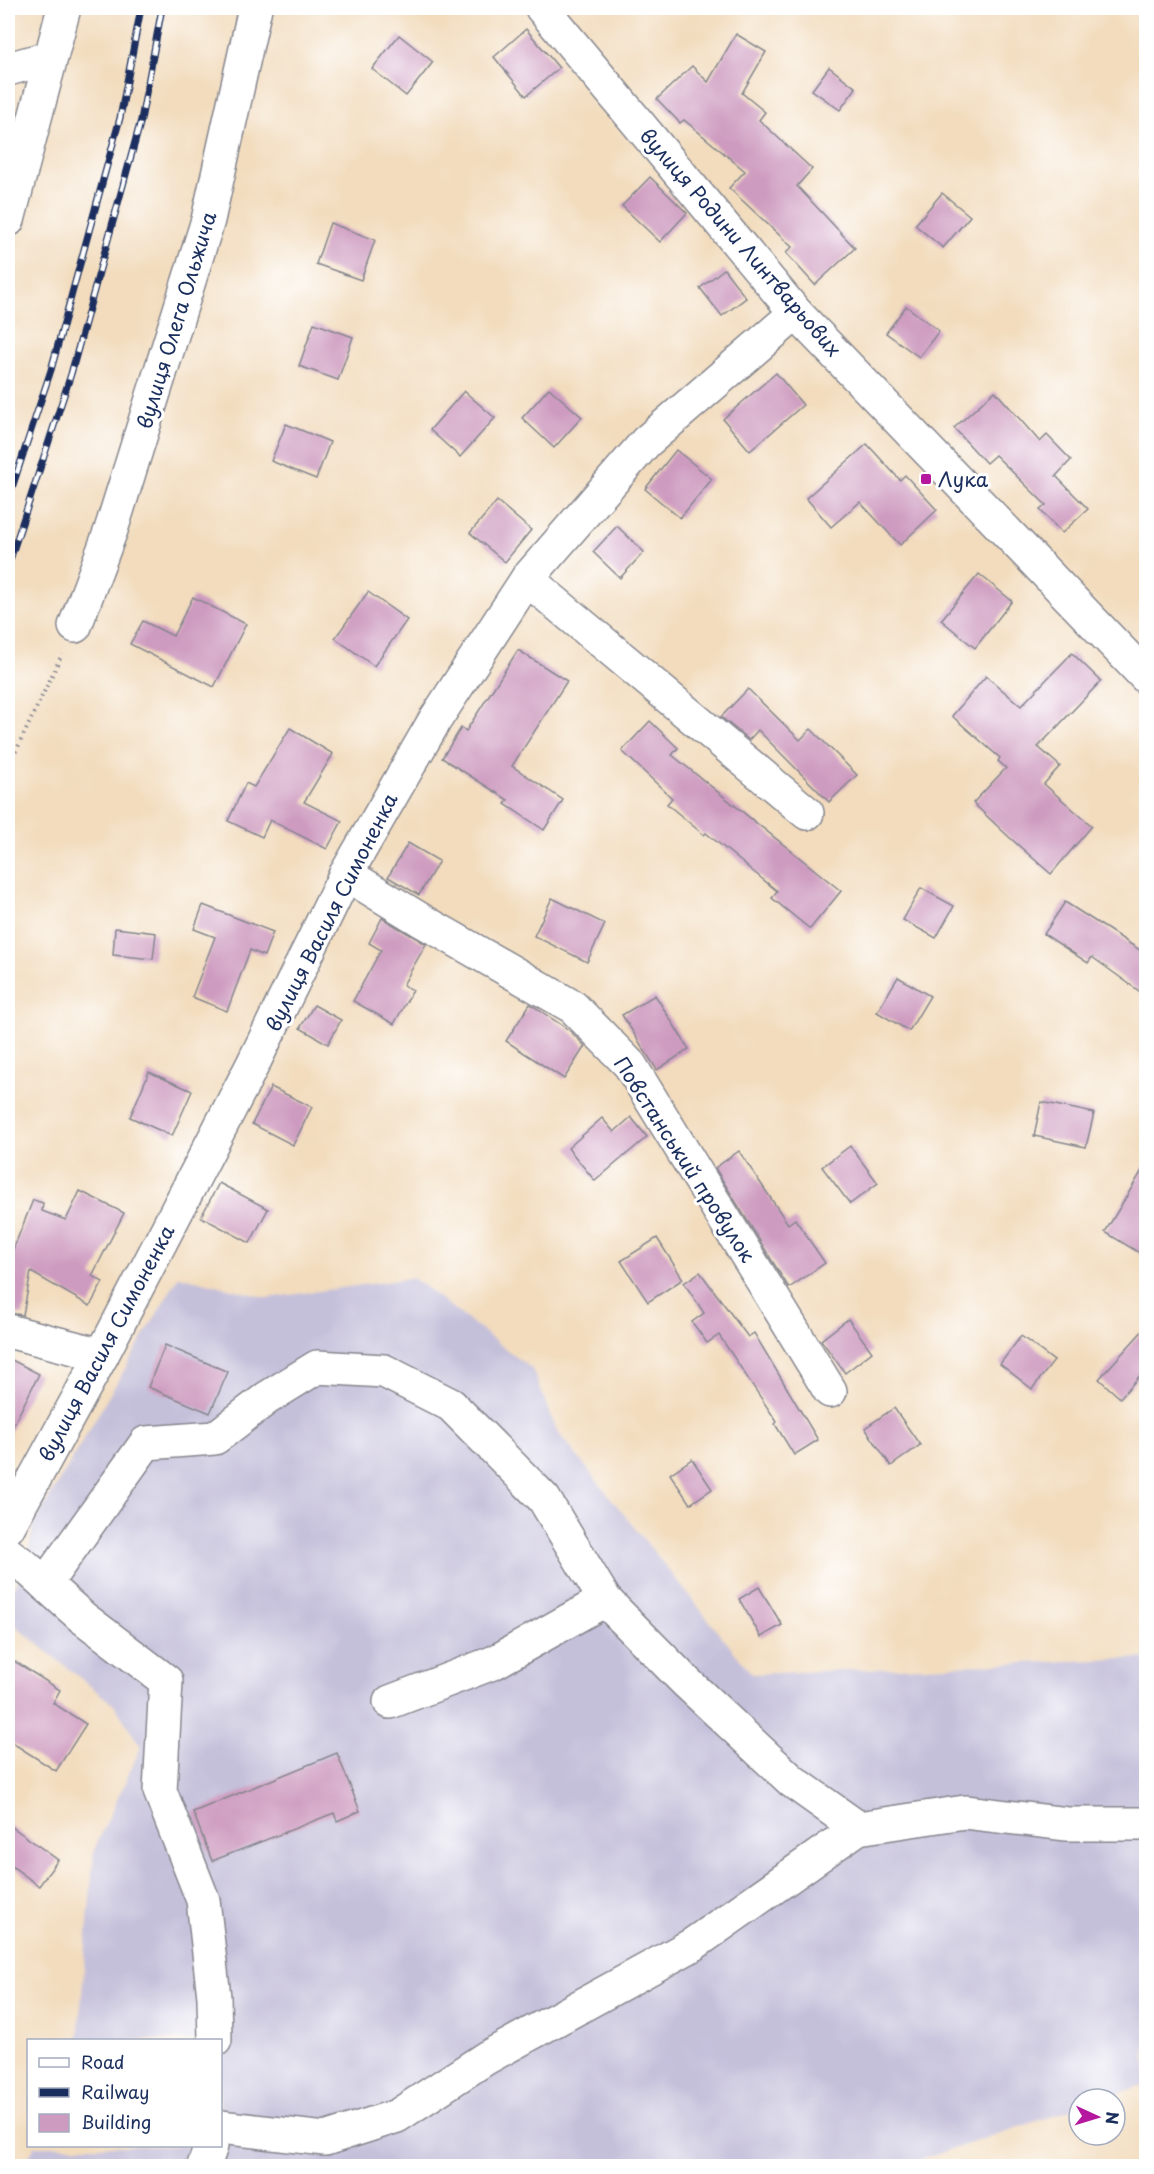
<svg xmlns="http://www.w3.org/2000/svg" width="1154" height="2174" font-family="'Playpen Sans',sans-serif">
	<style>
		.industrial { fill: #c5c0da }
		.building { fill: #ce9bc0 }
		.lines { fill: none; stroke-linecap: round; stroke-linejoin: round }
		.minor-casing { stroke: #86868e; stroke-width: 36 }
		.major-casing { stroke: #86868e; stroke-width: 36 }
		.path { stroke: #86868e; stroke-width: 4; stroke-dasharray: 1.5 4.5; stroke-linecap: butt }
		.minor { stroke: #fff; stroke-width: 33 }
		.major { stroke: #fff; stroke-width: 33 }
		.rail-casing { stroke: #1b2f5e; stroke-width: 7 }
		.rail { stroke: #fff; stroke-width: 4.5; stroke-dasharray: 14; stroke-linecap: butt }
		.poi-dot { fill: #b5179e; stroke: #fff; stroke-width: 2 }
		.labels { text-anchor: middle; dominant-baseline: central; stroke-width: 6; stroke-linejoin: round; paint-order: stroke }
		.street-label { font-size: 20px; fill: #1b2f5e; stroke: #fff }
		.poi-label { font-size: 20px; fill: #1b2f5e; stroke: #fff; text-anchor: start }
	</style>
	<rect width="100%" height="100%" fill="#fff"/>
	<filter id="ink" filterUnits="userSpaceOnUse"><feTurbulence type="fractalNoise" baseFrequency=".0167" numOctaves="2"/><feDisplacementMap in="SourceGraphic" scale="12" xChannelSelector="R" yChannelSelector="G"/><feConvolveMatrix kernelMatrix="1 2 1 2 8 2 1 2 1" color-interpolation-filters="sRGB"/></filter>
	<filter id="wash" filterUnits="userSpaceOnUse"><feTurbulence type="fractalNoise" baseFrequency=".008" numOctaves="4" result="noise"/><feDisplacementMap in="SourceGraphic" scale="24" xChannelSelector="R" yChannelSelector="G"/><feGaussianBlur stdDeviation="1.35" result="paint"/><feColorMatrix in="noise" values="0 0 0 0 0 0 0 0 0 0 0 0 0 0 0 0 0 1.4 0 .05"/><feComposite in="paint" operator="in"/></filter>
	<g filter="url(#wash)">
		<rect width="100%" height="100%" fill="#f2dcbd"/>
		<polygon class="industrial" points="179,1276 268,1298 413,1278 532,1369 557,1431 752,1674 1146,1658 1146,2084 1101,2099 1079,2099 1079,2107 902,2166 23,2166 35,2146 220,2146 220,2040 78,2040 94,1850 141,1747 115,1706 8,1620 8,1597 26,1567 33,1526"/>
		<g id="blocks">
			<g class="building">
				<polygon points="526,29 559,68 526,96 494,57"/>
				<polygon points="736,34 766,52 742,93 765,112 759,120 812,169 797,186 855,248 815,285 786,253 792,247 729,188 745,171 684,120 680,123 657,99 692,66 708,82"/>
				<polygon points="399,35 433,62 406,96 372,69"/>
				<polygon points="829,67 856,88 840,110 812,90"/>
				<polygon points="650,177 687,213 660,242 622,206"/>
				<polygon points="942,193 970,216 943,248 915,225"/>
				<polygon points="330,223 375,240 361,280 316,264"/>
				<polygon points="724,269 746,298 722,316 700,288"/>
				<polygon points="906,306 939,331 919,357 886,333"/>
				<polygon points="314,323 353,337 338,380 299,366"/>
				<polygon points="776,373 803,405 750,451 723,419"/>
				<polygon points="549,388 582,417 554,448 522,418"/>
				<polygon points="464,391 495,418 460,457 430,430"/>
				<polygon points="995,391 1040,442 1047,435 1071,460 1056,476 1088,509 1062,533 1040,510 1046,505 995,455 986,463 954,428"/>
				<polygon points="286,424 330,442 316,479 271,461"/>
				<polygon points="867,444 900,480 905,475 937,510 900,545 860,502 831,527 806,498"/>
				<polygon points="676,450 712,479 680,518 645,489"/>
				<polygon points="497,501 531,530 505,562 470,533"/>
				<polygon points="617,526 644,552 620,578 593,552"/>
				<polygon points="979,574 1012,601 975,648 941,620"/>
				<polygon points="368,592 407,620 374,666 335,638"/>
				<polygon points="193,597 246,624 214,687 130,644 143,621 173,636"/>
				<polygon points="518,650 567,681 512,766 563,800 544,830 505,804 508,800 442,758 461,728 466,731"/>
				<polygon points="1072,653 1101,681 1038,747 1060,766 1044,784 1092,826 1051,874 1009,837 973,803 1006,768 998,761 1000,758 952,716 986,676 1021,706"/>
				<polygon points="748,689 800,740 811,729 857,775 829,802 758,730 749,740 721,717"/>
				<polygon points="650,721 678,748 672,755 841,891 810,929 772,898 777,891 706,833 704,835 667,804 672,798 622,751"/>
				<polygon points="290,728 333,754 304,802 342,821 327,849 270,820 262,837 228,821 246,783 254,787"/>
				<polygon points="408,843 439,861 419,895 388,877"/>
				<polygon points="921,888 954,906 936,938 903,920"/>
				<polygon points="552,898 605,924 587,962 534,936"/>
				<polygon points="1065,902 1146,954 1146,996 1092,957 1088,963 1044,934"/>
				<polygon points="203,905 273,932 264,956 250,950 227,1011 192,997 215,937 194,929"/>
				<polygon points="382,918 426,944 403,985 413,990 394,1024 353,1001 381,950 369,943"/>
				<polygon points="115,928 156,933 153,959 113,955"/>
				<polygon points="898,977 930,996 909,1031 877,1012"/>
				<polygon points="655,995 689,1049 657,1070 622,1015"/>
				<polygon points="530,1004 569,1030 585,1046 564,1079 506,1041"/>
				<polygon points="314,1005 341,1020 328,1044 300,1028"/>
				<polygon points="149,1072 192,1091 172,1136 130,1117"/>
				<polygon points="271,1087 312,1107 293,1145 252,1124"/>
				<polygon points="1041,1102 1094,1113 1086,1147 1034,1136"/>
				<polygon points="631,1117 647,1137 595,1181 568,1148 602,1118 614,1132"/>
				<polygon points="850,1146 878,1183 850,1204 822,1167"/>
				<polygon points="739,1151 788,1224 795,1219 825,1263 789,1288 715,1168"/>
				<polygon points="1146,1164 1146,1257 1105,1232"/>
				<polygon points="219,1183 268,1209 250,1243 201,1217"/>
				<polygon points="80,1191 124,1213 92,1276 103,1282 90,1306 31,1272 23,1315 8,1313 8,1262 33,1200 43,1203 42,1211 66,1220"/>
				<polygon points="657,1238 683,1279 648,1302 621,1261"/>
				<polygon points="700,1272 748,1337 754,1333 818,1440 794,1455 775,1424 777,1422 719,1335 707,1343 692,1322 704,1313 684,1283"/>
				<polygon points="848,1319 872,1352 845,1373 821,1340"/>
				<polygon points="1146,1327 1146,1369 1120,1398 1099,1379"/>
				<polygon points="1021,1336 1054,1361 1032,1389 1000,1364"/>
				<polygon points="165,1345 228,1372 210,1413 148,1387"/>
				<polygon points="8,1358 39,1374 8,1436"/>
				<polygon points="894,1408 920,1445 891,1466 865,1428"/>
				<polygon points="692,1459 712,1489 690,1504 670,1474"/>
				<polygon points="759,1587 782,1625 761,1637 739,1599"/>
				<polygon points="8,1657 60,1690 53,1703 86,1724 56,1771 8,1740"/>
				<polygon points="337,1753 360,1811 337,1821 334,1813 212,1861 193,1812"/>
				<polygon points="8,1824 58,1860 39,1886 8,1863"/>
			</g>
		</g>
	</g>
	<g filter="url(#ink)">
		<use href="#blocks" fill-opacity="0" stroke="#86868e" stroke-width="1.5"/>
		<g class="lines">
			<g class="minor-casing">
				<g id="minor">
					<polyline points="8,69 51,57"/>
					<polyline points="8,220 64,8"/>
					<polyline points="527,579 807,813"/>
					<polyline points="75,626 111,530 208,220 255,8"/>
					<polyline points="346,874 421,920 573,1007 630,1065 830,1391"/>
					<polyline points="8,1331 102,1355"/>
					<polyline points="8,1527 102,1355 253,1064 346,874 435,720 527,579 646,442 796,313"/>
					<polyline points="8,1554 26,1567 82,1617 166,1681 160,1791 203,1900 214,1997 215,2040"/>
					<polyline points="45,1584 146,1443 215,1438 267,1398 317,1367 384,1371 451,1405 544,1499 605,1600 684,1680 792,1781 858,1828"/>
					<polyline points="390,1702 495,1662 605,1600"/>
					<polyline points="220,2127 325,2139 397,2116 486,2058 692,1945 858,1828 965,1812 1067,1824 1146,1824"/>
					<polyline points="204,2166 211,2146"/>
				</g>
			</g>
			<g class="major-casing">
				<polyline id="major" points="542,8 796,313 1146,677"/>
			</g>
			<polyline class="path" points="8,768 62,654"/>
			<use href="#minor" class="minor"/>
			<use href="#major" class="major"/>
			<g class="rail-casing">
				<g id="rail">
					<polyline points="8,500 51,370 120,118 141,8"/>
					<polyline points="8,566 71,374 141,120 162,8"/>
				</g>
			</g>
			<use href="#rail" class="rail"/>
		</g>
	</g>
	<rect class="poi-dot" x="920" y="473" width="12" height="12" rx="3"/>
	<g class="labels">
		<g class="street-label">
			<text transform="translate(741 242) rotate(49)">вулиця Родини Линтварьових</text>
			<text transform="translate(176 320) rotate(-73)">вулиця Олега Ольжича</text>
			<text transform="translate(331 912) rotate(-63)">вулиця Василя Симоненка</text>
			<text transform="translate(685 1159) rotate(57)">Повстанський провулок</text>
			<text transform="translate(106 1343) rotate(-62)">вулиця Василя Симоненка</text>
		</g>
		<g class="poi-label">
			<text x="938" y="479">Лука</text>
		</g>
	</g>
	<rect width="1154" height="2174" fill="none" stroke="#fff" stroke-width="30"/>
	<rect x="27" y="2039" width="195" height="108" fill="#ffffff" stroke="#a4acbf" stroke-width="1.5"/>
	<rect x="39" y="2058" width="30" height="9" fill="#ffffff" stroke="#a4acbf" stroke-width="1.5"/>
	<text x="81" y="2069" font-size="18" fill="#1b2f5e">Road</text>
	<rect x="39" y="2088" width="30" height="9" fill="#1b2f5e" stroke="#a4acbf" stroke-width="1.5"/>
	<text x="81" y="2099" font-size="18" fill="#1b2f5e">Railway</text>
	<rect x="39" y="2114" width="30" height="18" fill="#ce9bc0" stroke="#a4acbf" stroke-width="1.5"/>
	<text x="81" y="2129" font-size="18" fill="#1b2f5e">Building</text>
	<g transform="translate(1097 2117) rotate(94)"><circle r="28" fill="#ffffff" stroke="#a4acbf" stroke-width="1.5"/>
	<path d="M0-4.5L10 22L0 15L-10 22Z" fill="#b5179e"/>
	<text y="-9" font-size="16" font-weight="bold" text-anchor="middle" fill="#1b2f5e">N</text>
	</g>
</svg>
